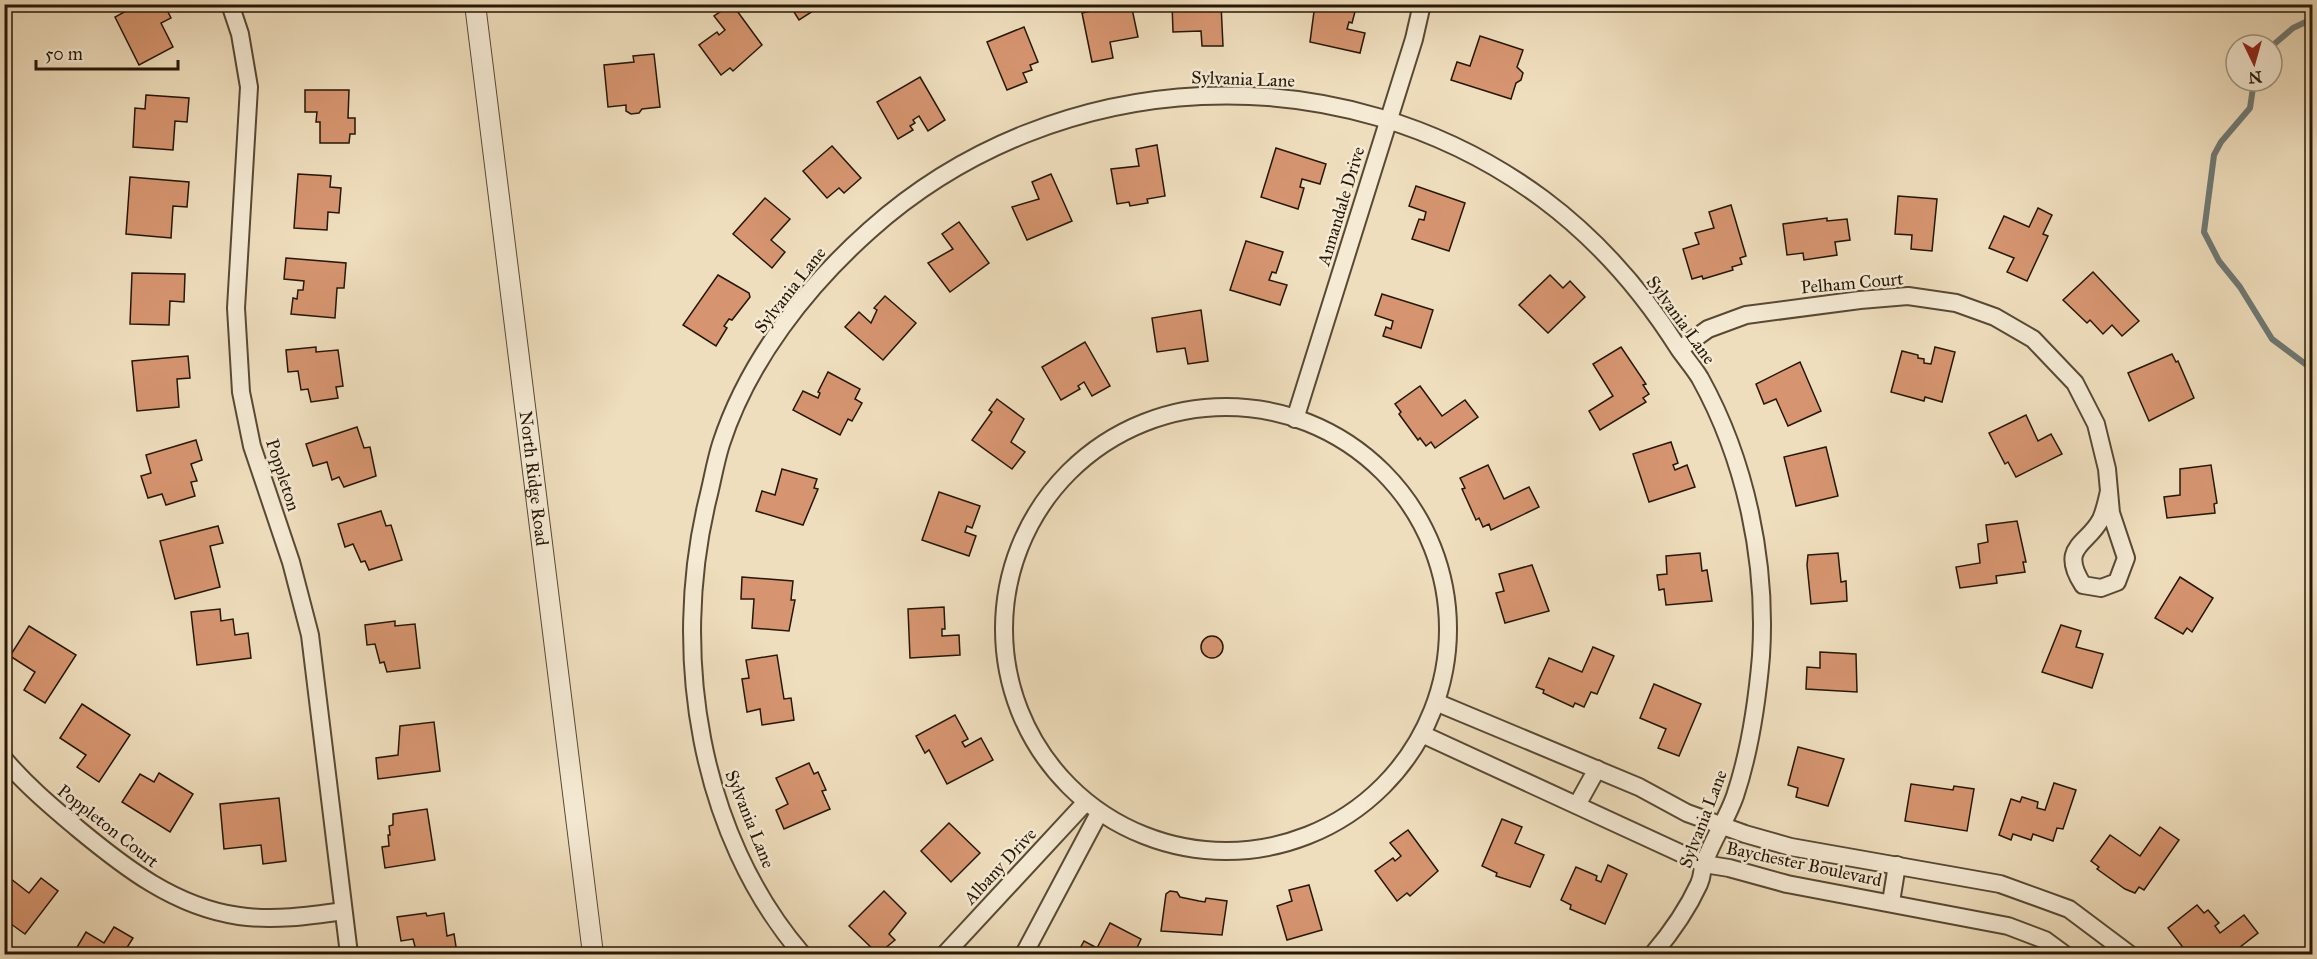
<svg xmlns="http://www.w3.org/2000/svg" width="2317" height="959" font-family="'IM FELL Great Primer',serif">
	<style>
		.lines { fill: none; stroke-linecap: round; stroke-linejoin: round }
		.stream { stroke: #6f7874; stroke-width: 6 }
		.building { fill: #d69570; stroke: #261707; stroke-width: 1.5 }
		.minor-casing { stroke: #584934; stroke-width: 20 }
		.tertiary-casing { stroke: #584934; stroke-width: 22 }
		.minor { stroke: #f5ead4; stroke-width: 16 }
		.tertiary { stroke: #f5ead4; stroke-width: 20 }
		.labels { text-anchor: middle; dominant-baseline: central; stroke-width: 5; stroke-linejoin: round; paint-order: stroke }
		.street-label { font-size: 18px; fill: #261707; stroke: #f5ead4 }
	</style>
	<rect width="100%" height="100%" fill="#efdebd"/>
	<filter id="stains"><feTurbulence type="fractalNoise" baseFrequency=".00333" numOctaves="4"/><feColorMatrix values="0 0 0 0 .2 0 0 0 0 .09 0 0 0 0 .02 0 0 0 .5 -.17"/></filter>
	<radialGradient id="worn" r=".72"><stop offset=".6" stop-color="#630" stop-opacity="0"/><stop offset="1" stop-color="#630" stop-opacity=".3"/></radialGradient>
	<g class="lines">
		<g class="stream">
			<polyline points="2272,46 2293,28 2312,19"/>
			<polyline points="2254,81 2250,108 2221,142 2214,155 2204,232 2219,261 2240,287 2272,339 2312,369"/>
		</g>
	</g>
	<g class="building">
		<polygon points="139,4 164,4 171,18 161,23 173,47 139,65 115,17"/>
		<polygon points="732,4 762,45 733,71 730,68 721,75 699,45 717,32 719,35 725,30 714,16"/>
		<polygon points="789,4 824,4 799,20"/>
		<polygon points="1124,4 1131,4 1138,37 1110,42 1113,58 1092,62 1082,13"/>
		<polygon points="1172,4 1221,4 1223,46 1202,46 1201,31 1173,32"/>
		<polygon points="1315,4 1357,4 1352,23 1349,22 1347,29 1365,33 1360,53 1310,42"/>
		<polygon points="1024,27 1038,62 1030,65 1032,70 1023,73 1027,82 1007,90 987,42"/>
		<polygon points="1480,36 1523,50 1517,67 1523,73 1521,80 1516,83 1511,99 1451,80 1457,62 1470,66"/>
		<polygon points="654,54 660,107 642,109 639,113 631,114 626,111 626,105 608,107 604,65 634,62 633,56"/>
		<polygon points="920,77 945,120 928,131 919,116 913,120 915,123 910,126 913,130 898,139 877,102"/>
		<polygon points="305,90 349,90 348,118 355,118 355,134 350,134 349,143 320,143 320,122 316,122 317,112 305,112"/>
		<polygon points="146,95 189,98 187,122 175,121 173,150 133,147 135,108 145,109"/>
		<polygon points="1157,145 1165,196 1147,199 1148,203 1130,206 1129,202 1117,204 1111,169 1139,166 1136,149"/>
		<polygon points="832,146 861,178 844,193 839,188 827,198 803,171"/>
		<polygon points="1276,148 1326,164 1320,184 1302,179 1300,187 1304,188 1298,209 1261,197"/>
		<polygon points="298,174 331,176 330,187 341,188 339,213 328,212 327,230 294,228"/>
		<polygon points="1051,174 1072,221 1027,240 1012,207 1039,199 1032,182"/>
		<polygon points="130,177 189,182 187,207 173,206 171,238 126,234"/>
		<polygon points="1416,186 1465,203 1449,251 1412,239 1419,219 1424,220 1426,212 1409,206"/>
		<polygon points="1898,196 1937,199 1932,251 1911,249 1912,235 1895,234"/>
		<polygon points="765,198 790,219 771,240 785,252 772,268 733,234"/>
		<polygon points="1731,205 1746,256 1740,258 1742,264 1732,267 1733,270 1703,279 1702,276 1692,279 1683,249 1699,244 1695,233 1714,228 1709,212"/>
		<polygon points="2038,208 2052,215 2043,234 2048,236 2027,281 2007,272 2014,258 1989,248 2004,216 2029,227"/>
		<polygon points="1827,218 1827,221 1847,219 1850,240 1835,242 1837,255 1804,260 1803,253 1787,255 1783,224"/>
		<polygon points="959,222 989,263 950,292 928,263 953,249 942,234"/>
		<polygon points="1246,241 1283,252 1276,273 1272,272 1269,280 1287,285 1280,305 1230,290"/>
		<polygon points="286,258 346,263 344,288 337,288 335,318 291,314 293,298 297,299 298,290 303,290 304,281 284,279"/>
		<polygon points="2093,272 2139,321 2122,336 2112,325 2103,334 2090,320 2087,323 2063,300"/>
		<polygon points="132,273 185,274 184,302 170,301 169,325 130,324"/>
		<polygon points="718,275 749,293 750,297 732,320 729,319 724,326 727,328 716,346 683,325"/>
		<polygon points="1550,275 1563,288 1570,281 1585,297 1548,333 1519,305"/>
		<polygon points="1382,294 1433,310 1421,348 1383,336 1386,327 1391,329 1393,321 1375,315"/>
		<polygon points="885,296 916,323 883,360 845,327 859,312 871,323 877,310 874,308"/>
		<polygon points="1201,310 1208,361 1188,364 1185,348 1157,352 1152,318"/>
		<polygon points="1085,342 1110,386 1092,396 1084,382 1078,386 1080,389 1061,400 1042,367"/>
		<polygon points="316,347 316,352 338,350 343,386 336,387 338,398 311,402 308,389 301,390 298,371 288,372 286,350"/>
		<polygon points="1621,347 1646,384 1643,385 1649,394 1643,398 1646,402 1600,430 1589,411 1613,396 1593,364"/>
		<polygon points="1935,347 1955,352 1942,402 1925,397 1924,401 1891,392 1902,351 1918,355 1918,358 1924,359 1924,363 1931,364"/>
		<polygon points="2172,354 2176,362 2178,361 2194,398 2149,421 2128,373"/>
		<polygon points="188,356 190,378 177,379 179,407 137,411 132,361"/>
		<polygon points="1800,362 1821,411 1788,426 1776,399 1764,404 1756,384"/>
		<polygon points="828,372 860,389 855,399 862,403 852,421 848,419 840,435 793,410 803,391 818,398 820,393 818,392"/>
		<polygon points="1420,386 1442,416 1465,400 1478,417 1435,448 1431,442 1426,446 1420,438 1418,440 1399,414 1401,412 1395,404"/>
		<polygon points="997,399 1024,419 1011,442 1025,452 1012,469 972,440 992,412 989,410"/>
		<polygon points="2026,415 2038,441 2051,434 2062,454 2016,477 2008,462 2005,464 1989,433"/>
		<polygon points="357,427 364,448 370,447 376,476 344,487 339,477 332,480 327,462 313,466 306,444"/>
		<polygon points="196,440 202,460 191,464 197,481 191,482 195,496 166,505 162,494 148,498 141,476 151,473 146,455"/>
		<polygon points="1671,442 1678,463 1673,465 1675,470 1687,465 1695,487 1649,502 1633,454"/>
		<polygon points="1826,447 1838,496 1796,506 1784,457"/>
		<polygon points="1488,465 1504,499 1529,487 1539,507 1491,530 1489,524 1483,527 1479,518 1476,520 1462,489 1465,488 1460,478"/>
		<polygon points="2211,465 2217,503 2214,504 2215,513 2167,518 2164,497 2180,495 2180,469"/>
		<polygon points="782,469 817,479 814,488 818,489 803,525 756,511 762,491 775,495"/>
		<polygon points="939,492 980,506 972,528 967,526 965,532 976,536 969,556 922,540"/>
		<polygon points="381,511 386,526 391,525 402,560 369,570 365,561 361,562 353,544 345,547 338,524"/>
		<polygon points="2017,521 2026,562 2023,562 2025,572 1996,576 1997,583 1960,588 1956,567 1980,563 1978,544 1988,542 1986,525"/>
		<polygon points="218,526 223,543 210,546 220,587 175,599 160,541"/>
		<polygon points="1700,553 1702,571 1707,570 1712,601 1666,605 1664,589 1659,590 1657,575 1667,574 1666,556"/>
		<polygon points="1838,553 1841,582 1846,581 1847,601 1811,604 1807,565 1808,555"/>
		<polygon points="1532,565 1549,611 1505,623 1496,593 1504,591 1499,574"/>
		<polygon points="742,577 793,581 791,600 795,600 789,631 752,628 754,599 741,599"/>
		<polygon points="2180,577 2213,598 2192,632 2187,628 2183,634 2155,618"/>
		<polygon points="944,607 945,629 942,629 942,636 959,635 960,655 910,658 908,609"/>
		<polygon points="220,609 221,621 233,619 235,635 248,633 251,658 197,665 191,612"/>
		<polygon points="395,621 395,626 415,624 420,668 387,672 384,662 380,663 375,644 367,645 365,625"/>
		<polygon points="2061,625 2081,631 2076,647 2103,654 2092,688 2042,672"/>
		<polygon points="29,626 76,655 45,703 24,690 35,672 10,656"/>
		<circle cx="1212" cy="647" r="11"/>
		<polygon points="1593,647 1614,656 1597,694 1591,692 1584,707 1575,703 1573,707 1543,693 1544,690 1536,687 1549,658 1582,672"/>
		<polygon points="1820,652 1856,654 1857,692 1806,689 1807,667 1820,668"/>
		<polygon points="777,655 784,699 791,698 794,720 762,725 760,709 747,712 742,679 749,678 746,660"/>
		<polygon points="1654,684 1701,704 1679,756 1658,748 1666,729 1640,718"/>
		<polygon points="82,704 130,735 99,782 77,767 86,755 60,738"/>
		<polygon points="955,715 968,739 962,742 965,747 981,738 993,760 947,784 929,750 925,753 916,736"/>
		<polygon points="434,722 440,771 378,779 376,758 398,755 400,726"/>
		<polygon points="1798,747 1844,759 1828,806 1796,797 1798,788 1788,785"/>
		<polygon points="809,763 814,774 818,772 826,790 822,791 830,809 784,829 776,810 788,804 776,778"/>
		<polygon points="159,773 193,794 170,832 122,802 140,774 154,782"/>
		<polygon points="2054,783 2076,790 2063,829 2057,828 2053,841 2033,834 2031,840 2013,834 2011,840 1999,835 2011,799 2020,802 2022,797 2038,802 2037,808 2045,810"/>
		<polygon points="1911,784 1953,790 1954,786 1974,789 1967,831 1905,821"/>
		<polygon points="279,798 286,861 263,864 261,845 224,849 220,804"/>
		<polygon points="427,809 435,860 385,868 382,847 389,846 388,835 390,835 389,826 393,825 393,814"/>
		<polygon points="1502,819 1522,827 1515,843 1544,855 1530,887 1496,876 1497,873 1482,866"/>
		<polygon points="949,823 980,853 951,882 921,851"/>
		<polygon points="2160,827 2179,840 2144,890 2139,887 2135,893 2125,889 2097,869 2099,867 2091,861 2110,835 2140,856"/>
		<polygon points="1408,830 1438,871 1410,896 1407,893 1397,901 1375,871 1393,858 1395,861 1401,856 1390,843"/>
		<polygon points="1608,865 1627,874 1605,924 1570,909 1571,905 1561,900 1576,867 1597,876 1596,880 1601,882"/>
		<polygon points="6,875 29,893 41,878 58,891 25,934 4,919"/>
		<polygon points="1309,885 1322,930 1287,940 1277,906 1292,901 1289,890"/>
		<polygon points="884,891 906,913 889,934 895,940 878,954 849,926"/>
		<polygon points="1170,891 1177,892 1180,897 1199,901 1205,902 1206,898 1227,901 1222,935 1161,931 1166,894"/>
		<polygon points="2197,905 2204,913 2208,910 2219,923 2215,926 2220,933 2244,915 2258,933 2231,954 2188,954 2168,928"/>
		<polygon points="426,913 427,916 444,913 447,936 454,934 457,953 417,954 413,939 401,941 397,917"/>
		<polygon points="1110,923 1141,939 1136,950 1139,952 1138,954 1077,954 1084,941 1097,948"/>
		<polygon points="114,927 133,938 123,954 73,954 86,932 104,943"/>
	</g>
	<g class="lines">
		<g class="minor-casing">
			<g id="minor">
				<polyline points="230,4 240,34 249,87 236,308 241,392 252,446 291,562 310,635 349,954"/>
				<path d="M1680,349L1708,329L1746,315L1860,300L1908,296L1956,303L1995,317L2033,339L2075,383L2096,424L2107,469L2111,513L2126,558L2117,582L2101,588L2083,585C2058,546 2088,545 2101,519C2105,510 2107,500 2109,491"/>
				<circle cx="1226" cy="629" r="222"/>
				<polyline points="1295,419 1414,39 1422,4"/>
				<polyline points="1438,703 1639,787 1687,813 1745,834 1791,847 2000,884 2069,909 2129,954"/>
				<polyline points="1424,735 1704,864 1729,868 1787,884 2008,926 2045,940 2064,954"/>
				<path d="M4,759C26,785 51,806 77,828C124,867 175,907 239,916C273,921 309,916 343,911"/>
				<polyline points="1577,805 1597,769"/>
				<polyline points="1891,902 1897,865"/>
				<path d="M802,954C699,834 671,654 707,502C712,483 715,463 721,444C748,361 806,287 870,230C1057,63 1342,50 1543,199C1598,240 1643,292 1679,349C1686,359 1694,368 1700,378C1746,461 1767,562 1761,656C1757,703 1750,751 1735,796C1727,819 1713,839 1705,861C1700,874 1704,872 1699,884C1688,908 1670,934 1653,954"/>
				<polyline points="945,954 1085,803"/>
				<polyline points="1024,954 1098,815"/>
			</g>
		</g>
		<g class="tertiary-casing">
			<g id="tertiary">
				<path id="s1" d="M475,4L593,954"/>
			</g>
		</g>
		<use href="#minor" class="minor"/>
		<use href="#tertiary" class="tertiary"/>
	</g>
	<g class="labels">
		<g class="street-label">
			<text transform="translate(1243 79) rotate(2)">Sylvania Lane</text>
			<text transform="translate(1341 206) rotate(-73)">Annandale Drive</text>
			<text transform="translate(1852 283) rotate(-5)">Pelham Court</text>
			<text transform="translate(790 290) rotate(-52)">Sylvania Lane</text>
			<text transform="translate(1681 320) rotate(54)">Sylvania Lane</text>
			<text transform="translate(283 475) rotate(72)">Poppleton</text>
			<text stroke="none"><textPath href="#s1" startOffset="478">North Ridge Road</textPath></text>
			<text transform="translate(750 819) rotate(68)">Sylvania Lane</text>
			<text transform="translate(1703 819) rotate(-69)">Sylvania Lane</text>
			<text transform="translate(108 826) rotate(38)">Poppleton Court</text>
			<text transform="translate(1804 864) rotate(12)">Baychester Boulevard</text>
			<text transform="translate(1000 866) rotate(-47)">Albany Drive</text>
		</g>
	</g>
	<rect width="2317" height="959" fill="none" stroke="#efdebd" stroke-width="24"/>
	<rect x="6" y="6" width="2305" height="947" fill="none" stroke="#261707" stroke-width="3"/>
	<rect x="12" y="12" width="2293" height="935" fill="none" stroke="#261707" stroke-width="1.5"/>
	<g transform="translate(2254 63) rotate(175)"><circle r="28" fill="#f5ead4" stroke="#a29682" stroke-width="1.5"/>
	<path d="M0-4.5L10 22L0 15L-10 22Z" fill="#8f2418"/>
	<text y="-9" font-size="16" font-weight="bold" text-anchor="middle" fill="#261707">N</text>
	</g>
	<path d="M36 60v9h142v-9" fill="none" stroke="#261707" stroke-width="3"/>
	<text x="45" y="60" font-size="18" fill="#261707" stroke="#f5ead4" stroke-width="4.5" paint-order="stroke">50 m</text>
	<rect width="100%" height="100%" filter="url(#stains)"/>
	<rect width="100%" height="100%" fill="url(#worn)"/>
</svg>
